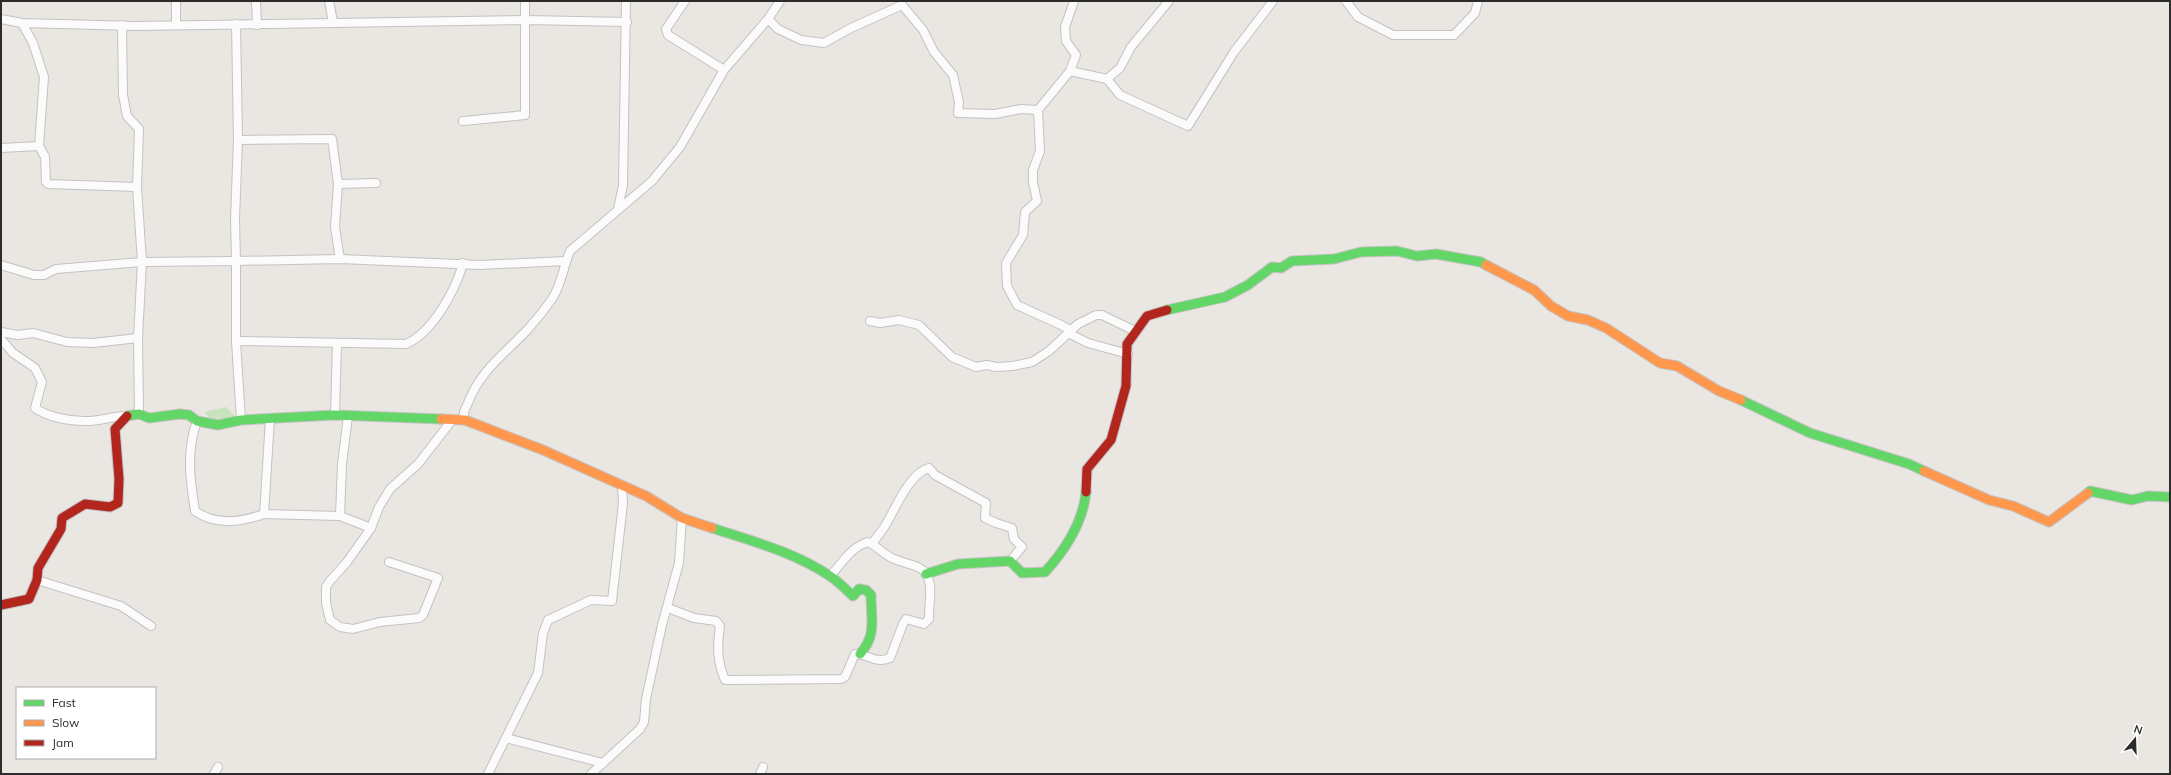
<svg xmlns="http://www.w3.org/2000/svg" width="2171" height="775" font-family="Mulish,sans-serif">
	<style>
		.green { fill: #cbe2be }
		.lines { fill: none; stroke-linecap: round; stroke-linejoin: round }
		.street-casing { stroke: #c4c2c2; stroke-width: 10 }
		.fast-casing { stroke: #c4c2c2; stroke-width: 11 }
		.slow-casing { stroke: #c4c2c2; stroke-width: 11 }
		.jam-casing { stroke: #c4c2c2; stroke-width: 11 }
		.street { stroke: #fcfbfb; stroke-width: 8 }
		.fast { stroke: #63d668; stroke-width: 9 }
		.slow { stroke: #ff974d; stroke-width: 9 }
		.jam { stroke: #b3261e; stroke-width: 9 }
	</style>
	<rect width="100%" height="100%" fill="#eae6e2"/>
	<polygon class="green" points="226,407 234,415 229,421 213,422 205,413 207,411"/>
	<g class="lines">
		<g class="street-casing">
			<g id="street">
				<polyline points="176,1 176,24"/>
				<polyline points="256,1 257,25"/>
				<polyline points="329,1 333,22"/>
				<polyline points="685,1 666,29 668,35 724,70"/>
				<polyline points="1346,1 1358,17 1393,35 1454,35 1475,13 1478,1"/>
				<polyline points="1,19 22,23 135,26 526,20 627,22"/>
				<polyline points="768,19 778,29 801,40 824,43 851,28 902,5 923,30 934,52 953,75 959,102 958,113 995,114 1021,109 1038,110 1070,71 1107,79 1120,68 1131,47 1169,1"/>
				<polyline points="22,23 33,43 44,77 39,146"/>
				<polyline points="236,24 238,140 235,219 236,261 340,259 480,265 566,261"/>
				<polyline points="1070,71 1076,55 1066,41 1065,27 1074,1"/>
				<polyline points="1107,79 1120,95 1188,126 1234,52 1273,1"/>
				<polyline points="1038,110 1040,151 1033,170 1033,182 1037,201 1025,212 1023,235 1006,263 1007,286 1017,305 1061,325 1070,330 1072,335 1088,343 1128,354"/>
				<polyline points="463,121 525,115 525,1"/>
				<polyline points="238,140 332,139 338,184 335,227 340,259"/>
				<polyline points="1,148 39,146 45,157 46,182 48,184 137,187"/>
				<polyline points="338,184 376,183"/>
				<polyline points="618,209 623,185 626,1"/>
				<polyline points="1,265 34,275 44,275 56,269 142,262 137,187 139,129 127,116 123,95 122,25"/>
				<polyline points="870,321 880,323 899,320 919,325 952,357 976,367 987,365 996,367 1013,366 1032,362 1049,351 1078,324 1096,315 1102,315 1135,331"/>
				<polyline points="1,332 18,335 33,333 67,342 93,343 138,338 142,262 236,261 236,341 241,420"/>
				<polyline points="138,338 139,414"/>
				<path d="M1,339L13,353L35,368L42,382L35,408C47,417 70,421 84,421C98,422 111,416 125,416"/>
				<path d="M236,341L406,344C432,333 456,290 463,263"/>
				<polyline points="335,415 337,343"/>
				<polyline points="348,416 342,464 340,516 371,528"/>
				<path d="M465,420C462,414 465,409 468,403C481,369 505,354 529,328C537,319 545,309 552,299C562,284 563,267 570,251L652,181L680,147L724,70L768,19L780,1"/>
				<path d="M197,421C186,451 190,480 195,511C216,526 241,522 264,514L270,419"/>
				<polyline points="264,514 340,516"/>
				<path d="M872,544C876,538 881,532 885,526C895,510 909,473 929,468L935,475L986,503L985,518L996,523L1012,528L1014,539L1022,547L1010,561"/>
				<polyline points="389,562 438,578 423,615 419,618 380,622 353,629 340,627 330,620 326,603 326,587 330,581 347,562 371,528 379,507 390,489 418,464 453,419"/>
				<polyline points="37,580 121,606 151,626"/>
				<path d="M668,608L694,618L716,621L720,626C717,647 717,661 725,680L841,679L845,677L855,654C869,654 874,664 890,658L903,624L906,619L924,624L929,619C928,603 937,576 918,567C910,564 902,562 894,559C884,555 877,546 868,542C849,548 843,563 830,576"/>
				<polyline points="506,738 603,763"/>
				<polyline points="214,774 218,767"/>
				<polyline points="488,774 538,673 543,633 548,620 591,600 612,601 623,503 622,487"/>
				<polyline points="591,774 640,729 644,722 646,699 662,625 679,563 682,518"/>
				<polyline points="760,774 763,767"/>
			</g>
		</g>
		<g class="fast-casing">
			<g id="fast">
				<polyline points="1167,310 1225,297 1248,285 1272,267 1281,268 1292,261 1334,259 1361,252 1397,251 1417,256 1436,254 1481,262 1486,265"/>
				<polyline points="1741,400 1810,433 1909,464 1924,471"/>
				<polyline points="127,416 139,414 149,418 180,414 189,415 197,421 218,425 241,420 335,415 441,419"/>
				<polyline points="2088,493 2090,491 2132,500 2148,496 2170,497"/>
				<path d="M712,528C752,541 794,552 830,576C838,581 845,589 853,596L859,589L866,590L871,595C871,619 877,635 860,654"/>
				<path d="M926,574L958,564L1010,561L1022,573L1045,572C1066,549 1083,523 1086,492"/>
			</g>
		</g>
		<g class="slow-casing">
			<g id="slow">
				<polyline points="1486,265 1534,290 1551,306 1568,316 1588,320 1606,328 1660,363 1677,366 1719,391 1741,400"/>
				<polyline points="441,419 465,420 543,450 646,496 682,518 712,528"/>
				<polyline points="1924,471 1989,500 2013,506 2049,522 2088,493"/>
			</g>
		</g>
		<g class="jam-casing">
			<g id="jam">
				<polyline points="1086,492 1087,469 1111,440 1126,386 1127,344 1147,316 1167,310"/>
				<polyline points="1,605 29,599 37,580 38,568 61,529 62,518 85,504 110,507 118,503 119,479 115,429 127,416"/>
			</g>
		</g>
		<use href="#street" class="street"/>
		<use href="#fast" class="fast"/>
		<use href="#slow" class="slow"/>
		<use href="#jam" class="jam"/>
	</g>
	<rect width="2171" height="775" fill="none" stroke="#2c2c2c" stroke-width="4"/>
	<rect x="16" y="687" width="140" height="72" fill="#ffffff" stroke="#ababab"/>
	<rect x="24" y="700" width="20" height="6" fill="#63d668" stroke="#ababab"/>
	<text x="52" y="707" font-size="12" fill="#2c2c2c">Fast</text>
	<rect x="24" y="720" width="20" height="6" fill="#ff974d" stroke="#ababab"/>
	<text x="52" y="727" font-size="12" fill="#2c2c2c">Slow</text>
	<rect x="24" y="740" width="20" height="6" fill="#b3261e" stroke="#ababab"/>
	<text x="52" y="747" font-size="12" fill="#2c2c2c">Jam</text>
	<g transform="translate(2135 739) rotate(19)" stroke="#ffffff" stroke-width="3" paint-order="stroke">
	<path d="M0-3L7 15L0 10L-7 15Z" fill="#2c2c2c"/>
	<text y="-6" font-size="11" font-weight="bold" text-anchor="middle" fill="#2c2c2c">N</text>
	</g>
</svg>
